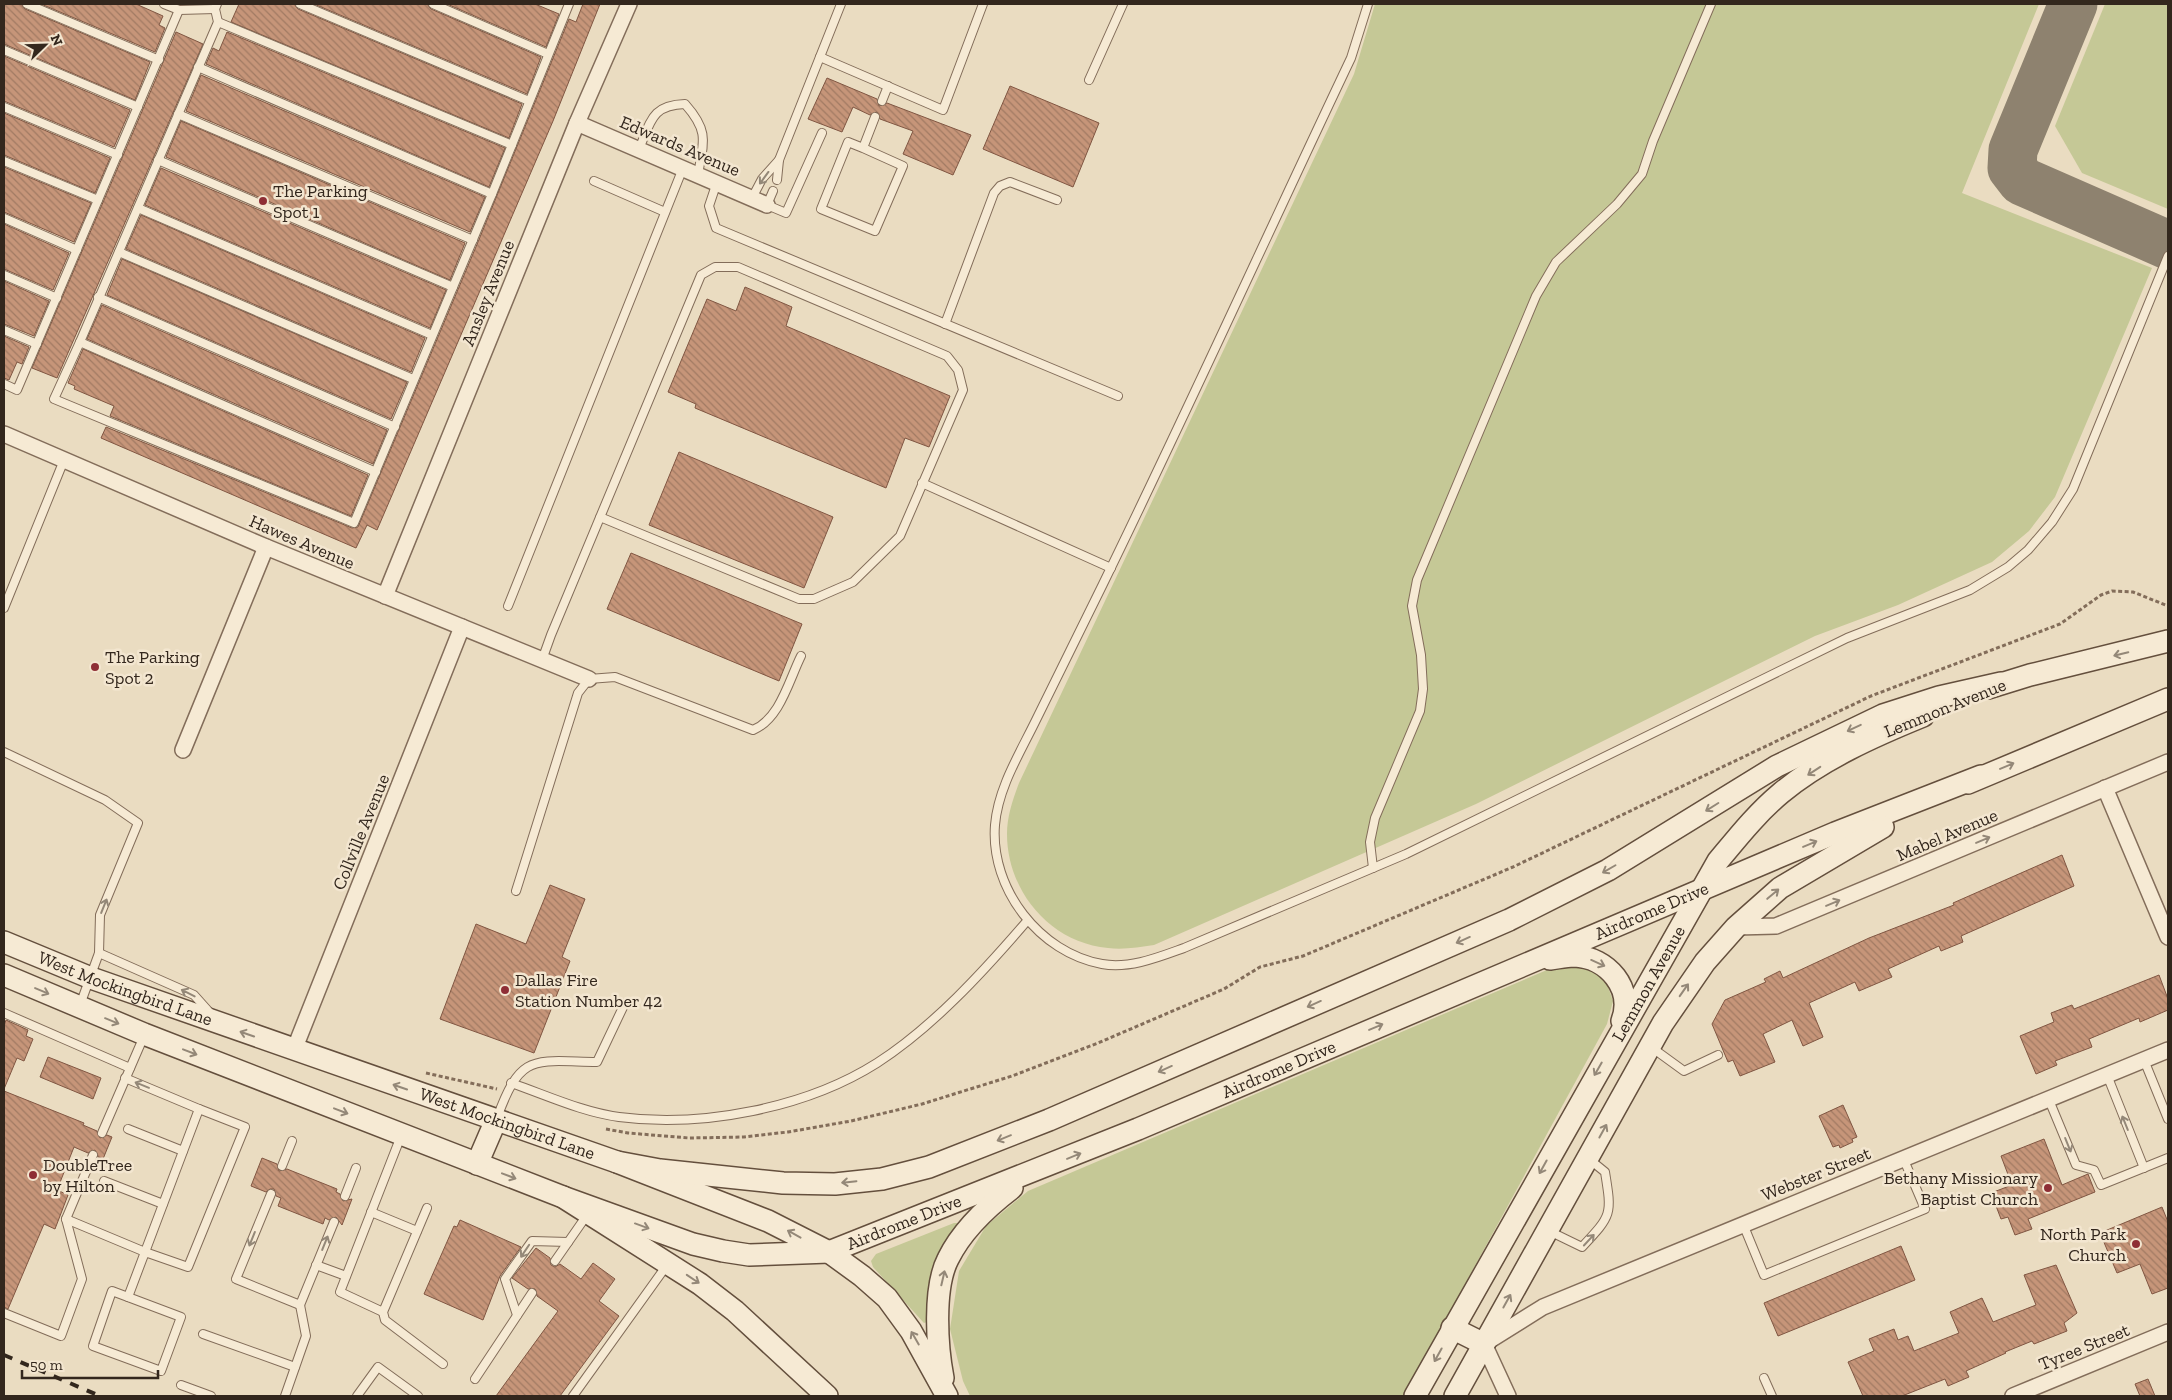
<svg xmlns="http://www.w3.org/2000/svg" width="2172" height="1400" font-family="'Zilla Slab',serif">
	<style>
		.green { fill: #c5c896 }
		.lines { fill: none; stroke-linecap: round; stroke-linejoin: round }
		.taxiway { stroke: #8e826f; stroke-width: 49 }
		.building { fill: url(#building-back-hatch); stroke: #805642 }
		.service-casing { stroke: #836d5a; stroke-width: 10 }
		.minor-casing { stroke: #836d5a; stroke-width: 18 }
		.secondary-casing { stroke: #644f3d; stroke-width: 24 }
		.path { stroke: #836d5a; stroke-width: 3; stroke-dasharray: 4 2.5; stroke-linecap: butt }
		.service { stroke: #f6ead4; stroke-width: 8 }
		.minor { stroke: #f6ead4; stroke-width: 15 }
		.secondary { stroke: #f6ead4; stroke-width: 21 }
		.rail { stroke: #33271d; stroke-width: 4; stroke-dasharray: 9 9; stroke-linecap: butt }
		.oneway { stroke: #948878 }
		.poi-dot { fill: #8e2e35; stroke: #f3e6d0; stroke-width: 2 }
		.labels { text-anchor: middle; dominant-baseline: central; stroke-width: 5; stroke-linejoin: round; paint-order: stroke }
		.street-label { font-size: 18px; fill: #33271d; stroke: #f3e6d0 }
		.poi-label { font-size: 18px; fill: #33271d; stroke: #f3e6d0; text-anchor: start }
	</style>
	<defs>
		<pattern id="building-back-hatch" width="6" height="6" patternUnits="userSpaceOnUse" patternTransform="scale(1.25)"><rect width="6" height="6" fill="#c69579"/><path d="M-1 5l2 2M0 0l6 6M5-1l2 2" fill="none" stroke="#a17a63"/></pattern>
	</defs>
	<rect width="100%" height="100%" fill="#eadcc1"/>
	<g class="green">
		<path d="M1375,4H2039L1962,193L2152,268L2055,497L2029,531L1992,562L1898,605L1815,636L1476,804L1154,945C1139,947 1124,950 1108,948C1050,943 1007,891 1007,834C1007,816 1013,799 1019,783L1354,74Z"/>
		<polygon points="2105,4 2168,4 2168,209 2082,173 2055,126"/>
		<polygon points="1568,961 1592,967 1606,981 1613,1001 1607,1024 1404,1396 970,1396 963,1381 950,1329 959,1271 986,1226 1028,1191"/>
		<polygon points="954,1223 958,1223 958,1229 927,1322 924,1323 873,1267 871,1261 876,1254"/>
	</g>
	<g class="lines">
		<polyline class="taxiway" points="2073,4 2013,150 2012,168 2022,181 2168,245"/>
	</g>
	<g class="building">
		<polygon points="4,4 21,4 25,9 150,62 135,100 4,44"/>
		<polygon points="41,4 136,4 163,16 159,25 165,28 155,52"/>
		<polygon points="239,4 294,4 298,9 522,104 509,138 231,22"/>
		<polygon points="314,4 427,4 431,9 541,57 527,94"/>
		<polygon points="447,4 535,4 559,14 546,47"/>
		<polygon points="583,4 600,4 553,121 377,530 367,525 356,548 101,438 106,427 352,528 358,527 478,242 569,19 576,22"/>
		<polygon points="176,32 203,44 57,378 32,368"/>
		<polygon points="227,32 505,148 489,187 206,64 213,48 219,51"/>
		<polygon points="4,56 130,110 114,147 4,101"/>
		<polygon points="201,75 485,197 470,232 186,111"/>
		<polygon points="827,78 877,99 879,106 887,103 971,135 953,175 903,154 913,131 880,119 877,112 870,115 853,107 842,132 808,119"/>
		<polygon points="1010,86 1099,123 1073,187 983,149"/>
		<polygon points="4,113 110,158 95,193 4,155"/>
		<polygon points="181,121 465,243 450,280 166,157"/>
		<polygon points="4,167 91,203 74,242 4,212"/>
		<polygon points="161,168 446,290 430,328 145,205"/>
		<polygon points="141,215 425,338 411,372 126,249"/>
		<polygon points="4,224 69,253 53,290 4,269"/>
		<polygon points="122,259 407,382 391,419 107,295"/>
		<polygon points="4,281 49,301 34,336 4,324"/>
		<polygon points="745,287 792,307 786,326 950,396 929,447 905,438 886,488 695,408 696,404 668,392 707,299 736,311"/>
		<polygon points="102,305 387,430 373,464 87,339"/>
		<polygon points="4,336 29,347 22,364 17,362 9,380 4,378"/>
		<polygon points="83,349 368,475 351,516 110,416 114,406 74,389 75,386 68,383"/>
		<polygon points="679,452 833,517 804,588 649,525"/>
		<polygon points="631,553 802,624 779,681 607,609"/>
		<polygon points="2062,855 2074,886 1961,936 1963,942 1941,951 1939,946 1888,969 1892,977 1859,991 1855,982 1809,1003 1823,1037 1803,1046 1792,1020 1763,1034 1775,1062 1740,1076 1733,1060 1728,1062 1712,1024 1725,1000 1766,982 1764,979 1780,971 1783,978 1869,938 1954,905 1953,903"/>
		<polygon points="550,885 585,899 562,957 570,961 534,1053 440,1019 476,924 526,944"/>
		<polygon points="2159,975 2168,999 2168,1010 2140,1022 2139,1018 2089,1039 2092,1047 2055,1061 2057,1065 2036,1074 2020,1036 2054,1022 2051,1013 2072,1005 2074,1009"/>
		<polygon points="6,1020 28,1030 26,1036 33,1039 24,1061 17,1058 4,1089 4,1026"/>
		<polygon points="48,1057 101,1078 93,1099 40,1077"/>
		<polygon points="4,1091 84,1123 83,1125 97,1131 100,1138 107,1135 112,1137 103,1159 98,1157 95,1150 88,1153 74,1147 57,1190 68,1195 55,1229 44,1224 8,1309 4,1307"/>
		<polygon points="1843,1105 1857,1137 1852,1139 1853,1142 1840,1148 1839,1145 1833,1147 1819,1116"/>
		<polygon points="2044,1139 2062,1185 2088,1174 2095,1192 2028,1219 2032,1229 2015,1235 2008,1217 2001,1219 1991,1193 2012,1185 2001,1156"/>
		<polygon points="262,1158 277,1164 279,1171 287,1169 337,1189 336,1192 340,1194 343,1201 352,1199 342,1225 336,1217 329,1220 325,1218 323,1224 278,1206 281,1198 276,1196 274,1189 270,1189 266,1192 251,1186"/>
		<polygon points="2162,1207 2168,1222 2168,1288 2152,1294 2140,1264 2117,1273 2100,1233"/>
		<polygon points="460,1220 521,1247 500,1276 483,1320 424,1294 454,1226 457,1227"/>
		<polygon points="1901,1246 1915,1280 1778,1336 1764,1303"/>
		<polygon points="536,1248 550,1258 551,1265 555,1267 560,1264 581,1279 593,1263 615,1279 599,1301 619,1316 560,1396 496,1396 558,1311 537,1296 535,1289 528,1289 512,1278"/>
		<polygon points="2056,1265 2077,1313 2064,1323 2067,1331 2034,1344 2032,1341 2005,1352 2006,1353 1966,1371 1969,1377 1948,1386 1945,1379 1902,1396 1863,1396 1848,1362 1874,1351 1869,1339 1894,1329 1898,1340 1908,1336 1914,1351 1959,1333 1950,1312 1982,1298 1993,1322 2036,1305 2024,1275"/>
		<polygon points="2148,1379 2155,1396 2140,1396 2135,1384"/>
	</g>
	<g class="lines">
		<g class="service-casing">
			<g id="service">
				<polyline points="27,4 159,60"/>
				<polyline points="164,4 179,10 215,9"/>
				<polyline points="217,4 215,9 218,22 80,342 376,472"/>
				<polyline points="300,4 529,101"/>
				<polyline points="433,4 548,54"/>
				<path d="M1368,4L1351,58C1268,233 1188,410 1103,584C1081,629 1058,675 1036,720C1020,753 998,788 995,825C990,889 1040,953 1102,964C1130,969 1159,957 1184,948L1406,854L1847,638L1970,590L2008,567L2028,550L2052,522L2073,489L2168,256"/>
				<polyline points="218,22 512,145"/>
				<polyline points="4,50 138,107"/>
				<polyline points="820,57 943,110 983,4"/>
				<polyline points="198,67 492,194"/>
				<polyline points="1089,80 1123,4"/>
				<polyline points="882,101 888,86"/>
				<polyline points="4,107 118,155"/>
				<polyline points="178,114 473,240"/>
				<polyline points="863,148 903,166 875,231 821,209 848,142 863,148 875,117"/>
				<path d="M639,149C651,122 651,105 685,104C709,131 704,141 698,174"/>
				<polyline points="158,160 453,287"/>
				<polyline points="4,161 98,200"/>
				<polyline points="777,180 779,160 841,4"/>
				<polyline points="594,181 665,212"/>
				<polyline points="717,182 709,206 716,228 1118,396"/>
				<polyline points="773,191 767,205 786,213 822,133"/>
				<polyline points="752,198 762,179 779,160"/>
				<polyline points="138,208 432,335"/>
				<polyline points="4,218 77,250"/>
				<polyline points="119,252 413,379"/>
				<polyline points="4,275 57,298"/>
				<polyline points="98,297 395,427"/>
				<polyline points="945,324 994,193 1000,186 1010,182 1057,200"/>
				<polyline points="4,330 37,344"/>
				<polyline points="80,342 54,399 354,523 492,194 569,4"/>
				<polyline points="4,384 17,390 179,10"/>
				<polyline points="922,483 1111,568"/>
				<polyline points="508,606 683,168"/>
				<polyline points="4,608 64,460"/>
				<polyline points="542,660 551,635 701,275 715,267 738,267 947,356 958,370 963,390 900,536 853,582 814,599 799,599 600,517"/>
				<polyline points="4,752 105,800 138,823 100,915 99,953 80,1005"/>
				<polyline points="1373,868 1370,842 1375,818 1420,711 1423,689 1421,655 1412,606 1417,580 1536,296 1556,262 1617,204 1642,174 1653,141 1711,4"/>
				<path d="M516,891L578,693L589,679L615,677L753,730C780,719 789,680 801,656"/>
				<polyline points="99,953 194,995 211,1014"/>
				<polyline points="4,1013 130,1068"/>
				<polyline points="1651,1047 1684,1071 1718,1055"/>
				<polyline points="2144,1060 2168,1119"/>
				<polyline points="2107,1075 2144,1168"/>
				<path d="M511,1083C546,1095 582,1112 619,1117C702,1128 806,1108 877,1063C933,1027 984,971 1027,921"/>
				<polyline points="2049,1100 2076,1165 2094,1170 2101,1185 2168,1158"/>
				<path d="M497,1118C521,1052 533,1061 597,1062L625,1003"/>
				<polyline points="128,1129 183,1151"/>
				<polyline points="102,1133 144,1036"/>
				<polyline points="282,1166 292,1141"/>
				<polyline points="104,1181 163,1204"/>
				<polyline points="271,1194 236,1279 300,1305 334,1222"/>
				<polyline points="345,1196 356,1168"/>
				<polyline points="427,1208 383,1312 385,1320 443,1364"/>
				<polyline points="371,1212 417,1231"/>
				<polyline points="66,1219 145,1252 199,1109 125,1078"/>
				<polyline points="1743,1224 1764,1275 1925,1209 1904,1160"/>
				<path d="M1549,1231L1582,1247C1612,1215 1612,1215 1605,1172L1589,1159"/>
				<polyline points="555,1261 587,1215"/>
				<polyline points="316,1265 346,1276"/>
				<polygon points="112,1291 181,1317 161,1371 93,1346"/>
				<polyline points="128,1297 145,1252 188,1267 245,1127 199,1109"/>
				<polyline points="383,1312 340,1292 401,1136"/>
				<polyline points="4,1313 61,1336 82,1279 66,1219 93,1155"/>
				<polyline points="517,1315 505,1279 532,1241 568,1242"/>
				<polyline points="203,1334 295,1367"/>
				<polyline points="1764,1378 1772,1396"/>
				<polyline points="475,1379 532,1293"/>
				<polyline points="181,1385 211,1396"/>
				<polyline points="285,1396 306,1336 300,1305"/>
				<polyline points="357,1396 378,1367 418,1396"/>
				<polyline points="573,1396 667,1265"/>
			</g>
		</g>
		<g class="minor-casing">
			<g id="minor">
				<polyline points="577,123 767,205"/>
				<polyline points="4,434 266,547 589,679"/>
				<polyline points="385,596 577,123 629,4"/>
				<polyline points="183,750 266,547"/>
				<polyline points="2105,788 2168,937"/>
				<polyline points="1736,927 1776,926 2168,762"/>
				<polyline points="294,1050 462,627"/>
				<polyline points="1508,1396 1484,1344 1543,1307 2168,1050"/>
				<polyline points="2013,1396 2168,1332"/>
			</g>
		</g>
		<g class="secondary-casing">
			<g id="secondary">
				<polyline points="1988,688 2030,675 2168,641"/>
				<polyline points="1968,783 2168,699"/>
				<path id="s1" d="M4,942L91,978L617,1162L768,1221L829,1252L862,1276L887,1298L911,1331L947,1396"/>
				<path d="M1550,959C1558,958 1566,956 1574,956C1608,957 1634,989 1622,1021"/>
				<polyline points="4,975 144,1034 563,1197 700,1284 735,1311 827,1396"/>
				<polyline points="617,1162 660,1170 783,1183 835,1184 882,1179 929,1167 1049,1120 1509,920 1608,870 1777,766 1883,715 1939,697 2001,683"/>
				<polyline points="477,1164 496,1120"/>
				<path id="s2" d="M563,1197L693,1244L723,1251L749,1255L829,1252L1138,1129L1835,833L1981,776"/>
				<polyline points="1452,1328 1484,1344"/>
				<path d="M943,1378C937,1347 933,1288 948,1259C962,1230 987,1207 1012,1188"/>
				<path id="s3" d="M1415,1396L1718,861C1738,837 1757,813 1781,793C1822,759 1874,736 1923,716"/>
				<polyline points="1455,1396 1663,1023 1705,962 1736,927 1780,888 1883,827"/>
			</g>
		</g>
		<g class="path">
			<polyline points="426,1073 497,1089"/>
			<polyline points="606,1129 628,1133 689,1138 744,1137 788,1132 851,1121 922,1104 1012,1076 1098,1043 1224,989 1260,967 1303,956 1513,867 1871,696 2060,624 2101,595 2112,591 2133,592 2168,606"/>
		</g>
		<use href="#service" class="service"/>
		<use href="#minor" class="minor"/>
		<use href="#secondary" class="secondary"/>
		<polyline class="rail" points="4,1355 100,1396"/>
	</g>
	<defs><path id="oneway-shaft" d="M-6 0H5M1.5-3L5.5 0L1.5 3" fill="none" stroke-width="1.6" stroke-linecap="round" stroke-linejoin="round" transform="scale(1.25)"/></defs>
	<g class="oneway">
		<use href="#oneway-shaft" transform="translate(764 178) rotate(126)"/>
		<use href="#oneway-shaft" transform="translate(2121 654) rotate(167)"/>
		<use href="#oneway-shaft" transform="translate(1854 728) rotate(155)"/>
		<use href="#oneway-shaft" transform="translate(2007 766) rotate(-23)"/>
		<use href="#oneway-shaft" transform="translate(1814 771) rotate(147)"/>
		<use href="#oneway-shaft" transform="translate(1712 807) rotate(148)"/>
		<use href="#oneway-shaft" transform="translate(1983 840) rotate(-23)"/>
		<use href="#oneway-shaft" transform="translate(1810 844) rotate(-23)"/>
		<use href="#oneway-shaft" transform="translate(1609 869) rotate(150)"/>
		<use href="#oneway-shaft" transform="translate(1773 894) rotate(-40)"/>
		<use href="#oneway-shaft" transform="translate(1833 903) rotate(-23)"/>
		<use href="#oneway-shaft" transform="translate(104 906) rotate(-68)"/>
		<use href="#oneway-shaft" transform="translate(1463 940) rotate(156)"/>
		<use href="#oneway-shaft" transform="translate(1598 963) rotate(24)"/>
		<use href="#oneway-shaft" transform="translate(1684 990) rotate(-55)"/>
		<use href="#oneway-shaft" transform="translate(42 991) rotate(23)"/>
		<use href="#oneway-shaft" transform="translate(188 993) rotate(-153)"/>
		<use href="#oneway-shaft" transform="translate(1314 1004) rotate(156)"/>
		<use href="#oneway-shaft" transform="translate(112 1021) rotate(22)"/>
		<use href="#oneway-shaft" transform="translate(1376 1027) rotate(-23)"/>
		<use href="#oneway-shaft" transform="translate(247 1034) rotate(-161)"/>
		<use href="#oneway-shaft" transform="translate(190 1052) rotate(21)"/>
		<use href="#oneway-shaft" transform="translate(1165 1069) rotate(156)"/>
		<use href="#oneway-shaft" transform="translate(1598 1069) rotate(120)"/>
		<use href="#oneway-shaft" transform="translate(142 1085) rotate(-158)"/>
		<use href="#oneway-shaft" transform="translate(400 1087) rotate(-161)"/>
		<use href="#oneway-shaft" transform="translate(341 1111) rotate(21)"/>
		<use href="#oneway-shaft" transform="translate(2125 1123) rotate(-112)"/>
		<use href="#oneway-shaft" transform="translate(1603 1131) rotate(-61)"/>
		<use href="#oneway-shaft" transform="translate(1004 1138) rotate(158)"/>
		<use href="#oneway-shaft" transform="translate(2068 1145) rotate(68)"/>
		<use href="#oneway-shaft" transform="translate(1074 1156) rotate(-22)"/>
		<use href="#oneway-shaft" transform="translate(1543 1167) rotate(119)"/>
		<use href="#oneway-shaft" transform="translate(509 1176) rotate(21)"/>
		<use href="#oneway-shaft" transform="translate(849 1182) rotate(174)"/>
		<use href="#oneway-shaft" transform="translate(642 1226) rotate(20)"/>
		<use href="#oneway-shaft" transform="translate(794 1234) rotate(-151)"/>
		<use href="#oneway-shaft" transform="translate(252 1239) rotate(112)"/>
		<use href="#oneway-shaft" transform="translate(1589 1240) rotate(-47)"/>
		<use href="#oneway-shaft" transform="translate(325 1243) rotate(-68)"/>
		<use href="#oneway-shaft" transform="translate(525 1251) rotate(124)"/>
		<use href="#oneway-shaft" transform="translate(943 1278) rotate(-77)"/>
		<use href="#oneway-shaft" transform="translate(693 1279) rotate(34)"/>
		<use href="#oneway-shaft" transform="translate(1507 1301) rotate(-61)"/>
		<use href="#oneway-shaft" transform="translate(915 1338) rotate(-120)"/>
		<use href="#oneway-shaft" transform="translate(1438 1355) rotate(119)"/>
	</g>
	<g class="poi-dot">
		<circle cx="263" cy="201" r="5"/>
		<circle cx="95" cy="667" r="5"/>
		<circle cx="505" cy="990" r="5"/>
		<circle cx="33" cy="1175" r="5"/>
		<circle cx="2048" cy="1188" r="5"/>
		<circle cx="2136" cy="1244" r="5"/>
	</g>
	<g class="labels">
		<g class="street-label">
			<text transform="translate(680 146) rotate(23)">Edwards Avenue</text>
			<text transform="translate(488 293) rotate(-68)">Ansley Avenue</text>
			<text transform="translate(302 542) rotate(23)">Hawes Avenue</text>
			<text transform="translate(1945 708) rotate(-22)">Lemmon Avenue</text>
			<text transform="translate(361 832) rotate(-68)">Collville Avenue</text>
			<text transform="translate(1947 835) rotate(-23)">Mabel Avenue</text>
			<text stroke="none"><textPath href="#s2" startOffset="1166">Airdrome Drive</textPath></text>
			<text stroke="none"><textPath href="#s3" startOffset="474">Lemmon Avenue</textPath></text>
			<text stroke="none"><textPath href="#s1" startOffset="130">West Mockingbird Lane</textPath></text>
			<text stroke="none"><textPath href="#s2" startOffset="761">Airdrome Drive</textPath></text>
			<text stroke="none"><textPath href="#s1" startOffset="535">West Mockingbird Lane</textPath></text>
			<text transform="translate(1816 1174) rotate(-22)">Webster Street</text>
			<text stroke="none"><textPath href="#s2" startOffset="356">Airdrome Drive</textPath></text>
			<text transform="translate(2084 1347) rotate(-22)">Tyree Street</text>
		</g>
		<g class="poi-label">
			<text x="273" y="191">The Parking<tspan x="273" dy="21">Spot 1</tspan></text>
			<text x="105" y="657">The Parking<tspan x="105" dy="21">Spot 2</tspan></text>
			<text x="515" y="980">Dallas Fire<tspan x="515" dy="21">Station Number 42</tspan></text>
			<text x="43" y="1165">DoubleTree<tspan x="43" dy="21">by Hilton</tspan></text>
			<text x="2038" y="1178" text-anchor="end">Bethany Missionary<tspan x="2038" dy="21">Baptist Church</tspan></text>
			<text x="2126" y="1234" text-anchor="end">North Park<tspan x="2126" dy="21">Church</tspan></text>
		</g>
	</g>
	<rect width="2172" height="1400" fill="none" stroke="#33271d" stroke-width="10"/>
	<g transform="translate(45 45) rotate(67)" stroke="#f3e6d0" stroke-width="4" paint-order="stroke">
	<path d="M0-4L9 19L0 12L-9 19Z" fill="#33271d"/>
	<text y="-8" font-size="14" font-weight="bold" text-anchor="middle" fill="#33271d">N</text>
	</g>
	<path d="M22 1370v8h136v-8" fill="none" stroke="#33271d" stroke-width="2.5"/>
	<text x="30" y="1370" font-size="15" fill="#33271d" stroke="#f3e6d0" stroke-width="4" paint-order="stroke">50 m</text>
</svg>
